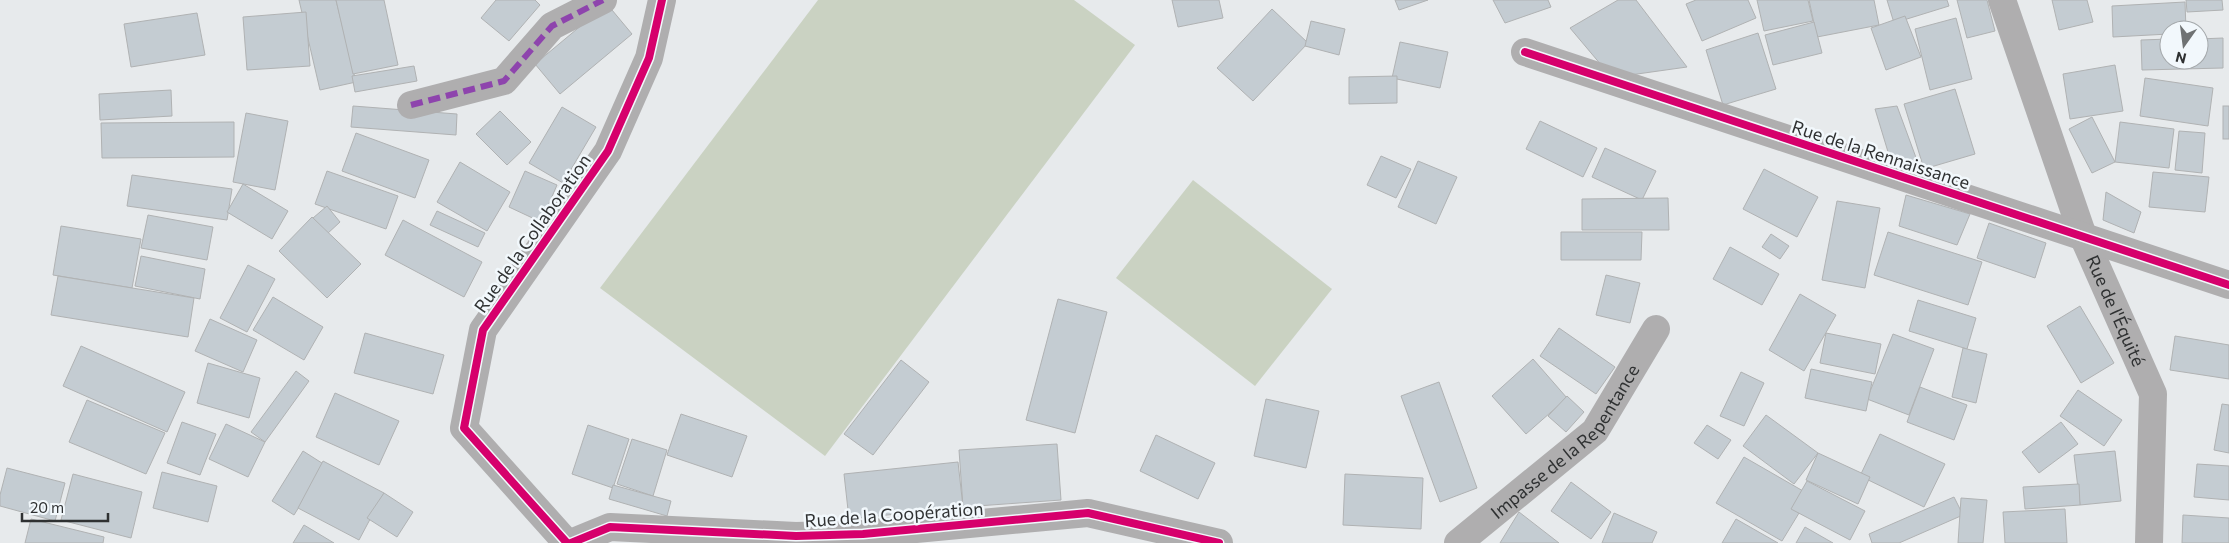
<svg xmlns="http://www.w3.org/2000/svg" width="2229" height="543" font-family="Commissioner,sans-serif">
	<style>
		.green { fill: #cad2c2 }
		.building { fill: #c4ccd2; stroke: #b0b2b3 }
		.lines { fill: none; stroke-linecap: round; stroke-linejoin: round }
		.street { stroke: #afaeaf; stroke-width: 28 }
		.quiet { stroke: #8e44ad; stroke-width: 6; stroke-dasharray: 12 6; stroke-linecap: butt }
		.cycleway-casing { stroke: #f2f8fc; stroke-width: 11 }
		.cycleway { stroke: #d6006c; stroke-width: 8 }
		.labels { text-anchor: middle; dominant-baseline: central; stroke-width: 5; stroke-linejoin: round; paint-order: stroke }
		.street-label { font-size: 18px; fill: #2f3132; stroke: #f2f8fc }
	</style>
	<rect width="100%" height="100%" fill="#e7eaec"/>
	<g class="green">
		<polygon points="818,0 1074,0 1135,45 825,456 600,288"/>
		<polygon points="1193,180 1332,289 1255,386 1116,278"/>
	</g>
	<g class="building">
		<polygon points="299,0 336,0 356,82 320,90"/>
		<polygon points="336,0 384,0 398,65 353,74"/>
		<polygon points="496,0 535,0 540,5 509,41 481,18"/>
		<polygon points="1172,0 1219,0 1223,18 1178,27"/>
		<polygon points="1395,0 1428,0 1399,10"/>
		<polygon points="1493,0 1548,0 1551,7 1505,23"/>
		<polygon points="1618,0 1636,0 1687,67 1630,75 1602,66 1570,28"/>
		<polygon points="1696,0 1748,0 1756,18 1702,41 1686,4"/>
		<polygon points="1757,0 1808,0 1813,21 1764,31"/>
		<polygon points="1809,0 1874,0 1879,25 1817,37"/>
		<polygon points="1887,0 1947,0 1949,6 1894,23"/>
		<polygon points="1957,0 1987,0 1995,31 1967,38"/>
		<polygon points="2052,0 2087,0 2093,22 2059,30"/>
		<polygon points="2186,0 2222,0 2223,10 2187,12"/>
		<polygon points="2185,2 2186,30 2169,30 2169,34 2113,37 2112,6"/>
		<polygon points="607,4 632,34 560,94 535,64"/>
		<polygon points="1272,9 1308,43 1253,101 1217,68"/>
		<polygon points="306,12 310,66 247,70 243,17"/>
		<polygon points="197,13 205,55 131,67 124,24"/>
		<polygon points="1905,16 1921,57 1886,70 1871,28"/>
		<polygon points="1956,18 1972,79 1930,90 1915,29"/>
		<polygon points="1311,21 1345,29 1339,55 1305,46"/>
		<polygon points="1814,22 1822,53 1773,65 1765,35"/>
		<polygon points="1758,33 1776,89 1723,105 1706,50"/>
		<polygon points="2223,38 2223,68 2142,70 2141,40 2169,39 2169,60 2199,60 2199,39"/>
		<polygon points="1400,42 1448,52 1440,88 1392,78"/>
		<polygon points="2115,65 2123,111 2070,119 2063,74"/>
		<polygon points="414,66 417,81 355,92 352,76"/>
		<polygon points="1397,76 1397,103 1349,104 1349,77"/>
		<polygon points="2145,78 2213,88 2208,126 2140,116"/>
		<polygon points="1955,89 1975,154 1924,169 1904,104"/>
		<polygon points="171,90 172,116 100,120 99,94"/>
		<polygon points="353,106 457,114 456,135 351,127"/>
		<polygon points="1897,106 1918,163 1892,165 1875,109"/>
		<rect x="2223" y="106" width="6" height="33"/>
		<polygon points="562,107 596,127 563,183 529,163"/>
		<polygon points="500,111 531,142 507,165 476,134"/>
		<polygon points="246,113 288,121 275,190 233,182"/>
		<polygon points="2092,117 2115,162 2092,173 2069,129"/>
		<polygon points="1540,121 1597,148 1583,177 1526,149"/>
		<polygon points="234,122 234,157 102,158 101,123"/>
		<polygon points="2120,122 2174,129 2169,168 2115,162"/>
		<polygon points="2179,131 2205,133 2202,173 2175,170"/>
		<polygon points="356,133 429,160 415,198 342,171"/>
		<polygon points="1605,148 1656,171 1642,200 1592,177"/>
		<polygon points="1381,156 1411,169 1396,198 1367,185"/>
		<polygon points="1418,161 1457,177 1436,224 1398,207"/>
		<polygon points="460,162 510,192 487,231 437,202"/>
		<polygon points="1764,169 1818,197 1797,237 1743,209"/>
		<polygon points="327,171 398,196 386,229 315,204"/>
		<polygon points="525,171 557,185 541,222 509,207"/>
		<polygon points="2153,172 2209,177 2205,212 2149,207"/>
		<polygon points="132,175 232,189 227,220 127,206"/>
		<polygon points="243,184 288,211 272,239 227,212"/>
		<polygon points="2106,192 2141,212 2134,233 2103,220"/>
		<polygon points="1906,195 1970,214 1957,245 1899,226"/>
		<polygon points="1668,198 1669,230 1582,230 1582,199"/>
		<polygon points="1837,201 1880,208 1865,288 1822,280"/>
		<polygon points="327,206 340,222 327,234 313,218"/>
		<polygon points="437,211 485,233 478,247 430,225"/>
		<polygon points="148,215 213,227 207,260 141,248"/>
		<polygon points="312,217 361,264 327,298 279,251"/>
		<polygon points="403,220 482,262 464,297 385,255"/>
		<polygon points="1989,223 2046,243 2035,278 1977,258"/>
		<polygon points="61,226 141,239 132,288 53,275"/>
		<polygon points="1561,232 1642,232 1641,260 1561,260"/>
		<polygon points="1888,232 1982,262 1968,305 1874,275"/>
		<polygon points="1771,234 1789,246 1780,259 1762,247"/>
		<polygon points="1730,247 1779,274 1762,305 1713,279"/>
		<polygon points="141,256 205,269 200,299 135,286"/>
		<polygon points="248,265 275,279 247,332 220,318"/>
		<polygon points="1606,275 1640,283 1630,323 1596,315"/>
		<polygon points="58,276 194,298 188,337 51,315"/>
		<polygon points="1800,294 1836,315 1804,371 1769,350"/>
		<polygon points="273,297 323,327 304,360 253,330"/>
		<polygon points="1058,299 1107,312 1075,433 1026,420"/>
		<polygon points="1918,300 1976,318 1967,349 1909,331"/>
		<polygon points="2080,306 2114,363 2081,383 2047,326"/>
		<polygon points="210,319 257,340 243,372 195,351"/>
		<polygon points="1559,328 1615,367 1596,394 1540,356"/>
		<polygon points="365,333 444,355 433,394 354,373"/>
		<polygon points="1826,333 1881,344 1875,374 1820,363"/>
		<polygon points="1893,334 1934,349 1909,415 1867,399"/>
		<polygon points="2175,336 2229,345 2229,379 2170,370"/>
		<polygon points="81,346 185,392 167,432 63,386"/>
		<polygon points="1963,348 1987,354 1976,403 1952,397"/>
		<polygon points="1533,359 1567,398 1526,434 1492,396"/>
		<polygon points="901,360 929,382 873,455 844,434"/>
		<polygon points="208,363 260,378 249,418 197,403"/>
		<polygon points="1811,369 1872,382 1866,411 1805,398"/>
		<polygon points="296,371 309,381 265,442 251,432"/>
		<polygon points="1741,372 1764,383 1744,426 1720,416"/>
		<polygon points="1439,382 1477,488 1440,502 1401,396"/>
		<polygon points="1920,387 1967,405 1954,440 1907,422"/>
		<polygon points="2078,390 2122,420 2104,446 2060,416"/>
		<polygon points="335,393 399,421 379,465 316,437"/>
		<polygon points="1567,396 1584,412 1566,432 1548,416"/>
		<polygon points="1266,399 1319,411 1306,468 1254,456"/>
		<polygon points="87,400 165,433 146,474 69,442"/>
		<polygon points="2222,404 2229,405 2229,453 2214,450"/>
		<polygon points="681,414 747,436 732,477 667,455"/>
		<polygon points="1766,415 1818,453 1794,484 1743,446"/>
		<polygon points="182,422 216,434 200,475 167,463"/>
		<polygon points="2061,422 2078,444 2039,473 2022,452"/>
		<polygon points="226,424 265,442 248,477 209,459"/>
		<polygon points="588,425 629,439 613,488 572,474"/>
		<polygon points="1707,425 1731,440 1718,459 1694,443"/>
		<polygon points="1880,434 1945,464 1924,507 1860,476"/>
		<polygon points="1156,435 1215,463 1198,499 1140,471"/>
		<polygon points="632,439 667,450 653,496 617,484"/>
		<polygon points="1057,444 1061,500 963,507 959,450"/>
		<polygon points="303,451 325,465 294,515 272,501"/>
		<polygon points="2115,451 2121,501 2080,505 2074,455"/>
		<polygon points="1818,453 1870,477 1858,504 1806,480"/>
		<polygon points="1744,457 1810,495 1782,541 1716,503"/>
		<polygon points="323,461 384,493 359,540 298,508"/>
		<polygon points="958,462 963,507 849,519 844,474"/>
		<polygon points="2197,464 2229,466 2229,500 2194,497"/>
		<polygon points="7,468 65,483 55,521 0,506 0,495"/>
		<polygon points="162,472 217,486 208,522 153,508"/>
		<polygon points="73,474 142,492 131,538 61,520"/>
		<polygon points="1345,474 1423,478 1421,529 1343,525"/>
		<polygon points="1807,481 1865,511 1850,540 1791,509"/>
		<polygon points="1571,482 1611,512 1591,539 1551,511"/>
		<polygon points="2079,484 2080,505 2025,509 2023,487"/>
		<polygon points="613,485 671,501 667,516 609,499"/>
		<polygon points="384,493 413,512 397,537 367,518"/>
		<polygon points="1954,497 1963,515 1899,543 1872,543 1869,534"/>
		<polygon points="1961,498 1987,500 1983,543 1958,543"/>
		<polygon points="2065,509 2067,543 2005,543 2003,512"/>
		<polygon points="1519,512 1559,543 1500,543"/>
		<polygon points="1614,513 1657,532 1652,543 1602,543"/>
		<polygon points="2183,515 2229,518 2229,543 2182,543"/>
		<polygon points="31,519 104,537 103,543 25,543"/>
		<polygon points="1736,519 1778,543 1722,543"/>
		<polygon points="304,525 334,543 293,543"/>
		<polygon points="1805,527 1833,543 1796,543"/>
	</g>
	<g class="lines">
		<g class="street">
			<path id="s1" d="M2002,0L2083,236L2153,394L2149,543"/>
			<polyline points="1525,52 2229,285"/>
			<polyline points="411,105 504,81 552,26 603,0"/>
			<polyline points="567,543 464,428 483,330 608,151 649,58 662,0"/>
			<polyline points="571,543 610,527 796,536 863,534 1088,513 1219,543"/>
			<path id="s2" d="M1458,543L1595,431L1656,329"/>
		</g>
		<polyline class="quiet" points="411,105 504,81 552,26 603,0"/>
		<g class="cycleway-casing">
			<g id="cycleway">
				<polyline points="1525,52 2229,285"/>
				<polyline points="567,543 464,428 483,330 608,151 649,58 662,0"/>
				<polyline points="571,543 610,527 796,536 863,534 1088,513 1219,543"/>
			</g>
		</g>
		<use href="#cycleway" class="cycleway"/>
	</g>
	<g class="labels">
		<g class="street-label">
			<text transform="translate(1881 154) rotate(18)">Rue de la Rennaissance</text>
			<text transform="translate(532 233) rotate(-55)">Rue de la Collaboration</text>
			<text stroke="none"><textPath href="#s1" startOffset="331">Rue de l'Équité</textPath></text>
			<text stroke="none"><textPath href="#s2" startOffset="149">Impasse de la Repentance</textPath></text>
			<text transform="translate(894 514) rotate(-4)">Rue de la Coopération</text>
		</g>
	</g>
	<g transform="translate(2184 45) rotate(194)"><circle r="24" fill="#f2f8fc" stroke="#a4a8ab"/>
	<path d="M0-4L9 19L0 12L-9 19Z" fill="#6f7273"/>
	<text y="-8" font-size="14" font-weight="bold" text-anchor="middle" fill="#2f3132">N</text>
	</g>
	<path d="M22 513v8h86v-8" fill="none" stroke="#2f3132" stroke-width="2.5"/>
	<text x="30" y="513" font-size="15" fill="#2f3132" stroke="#f2f8fc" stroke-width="4" paint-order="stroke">20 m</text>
</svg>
